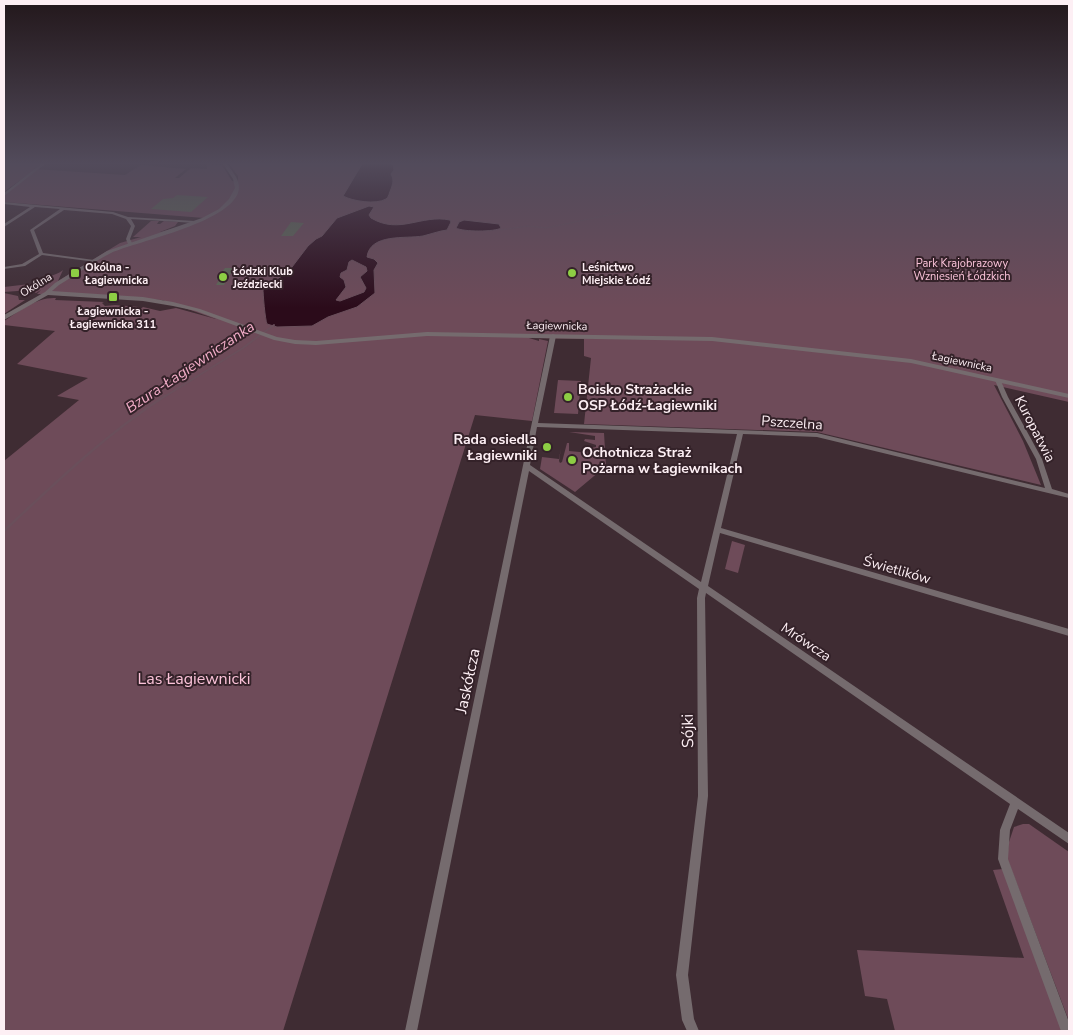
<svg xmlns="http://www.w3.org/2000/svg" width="1073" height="1035" font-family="'Nunito Sans',sans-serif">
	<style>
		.green { fill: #6e4b59 }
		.water { fill: #2b0b1a; stroke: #6a4f5b; fill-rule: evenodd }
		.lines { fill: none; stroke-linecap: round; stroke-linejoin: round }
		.stream-far2 { stroke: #6a4f5b; stroke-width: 1 }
		.stream-far1 { stroke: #6a4f5b; stroke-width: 2 }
		.stream { stroke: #6a4f5b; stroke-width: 2.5 }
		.building { fill: #5f6957 }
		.minor { fill: #756b6e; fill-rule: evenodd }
		.tertiary { fill: #756b6e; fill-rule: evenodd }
		.poi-dot { fill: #8dce44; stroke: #342229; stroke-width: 2 }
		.labels { text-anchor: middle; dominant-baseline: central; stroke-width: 4; stroke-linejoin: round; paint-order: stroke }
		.far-park-label { font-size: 11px; fill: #fbc3d9; stroke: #342229 }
		.far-poi-label { font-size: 11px; font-weight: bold; fill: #fdeff4; stroke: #342229; text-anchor: start }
		.far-street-label { font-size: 11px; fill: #fdeff4; stroke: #342229 }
		.poi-label { font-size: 14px; font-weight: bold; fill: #fdeff4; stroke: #342229; text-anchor: start }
		.street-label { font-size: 14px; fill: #fdeff4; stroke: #342229 }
		.water-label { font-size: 15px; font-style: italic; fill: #f2adc8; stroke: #342229 }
		.near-park-label { font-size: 16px; fill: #fbc3d9; stroke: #342229 }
		.near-street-label { font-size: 16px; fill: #fdeff4; stroke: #342229 }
	</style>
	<rect width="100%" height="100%" fill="#3f2c33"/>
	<g class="green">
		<path d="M4,164H41L34,169L125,175L141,165L186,169L175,178H179L191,168L207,169V164L222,165L232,181L238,182V176L229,164H1069V402L994,385L1023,441L1041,485L817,432L584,424L591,358L584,356V339L529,338L539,341V339L548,341L532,421L475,415L283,1031H4V461L79,400L57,396L88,378L17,364L55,331L4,325V321C20,311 36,297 56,298L55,300L104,302L102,303L105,306L115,305L139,307V310L143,307L160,311L176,308L216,319L162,300L37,294L41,290L36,293L31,290L4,292V287L38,283C45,275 55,277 63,270L58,281L120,243L141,237H133L151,221H159L157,224H160L164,221L178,222L175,226L160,232L201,221L204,218L4,202V194L30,173L4,192Z"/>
		<polygon points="4,293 18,296 19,300 25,300 4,314"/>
		<polygon points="558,380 581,381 578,414 554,413"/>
		<polygon points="569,432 604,433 606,466 575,492 540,469 542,457 559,459 561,448 559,461 560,463 562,462 567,443 569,443 569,451 590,453 591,448 596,447 596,445 584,441 585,439 595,440 595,436"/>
		<polygon points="732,541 745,545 738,573 725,569"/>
		<polygon points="1023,824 1029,824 1069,852 1069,1021 1007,858 1009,842 1014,827"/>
		<polygon points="1003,869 1063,1031 895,1031 887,999 865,996 857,950 1024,958 993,870"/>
	</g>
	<g class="water">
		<path d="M362,164H393L394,170L391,174C394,180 393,183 391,189C389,193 389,197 386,199C376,205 352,201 343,196Z"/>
		<path d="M369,206L374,207L369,215L371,218C400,235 421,214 450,220L451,222L447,230C439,231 431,234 423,236C406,239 370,233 367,257L374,259L378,263L374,270L375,293L357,307L328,317L312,326L277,327L267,324C265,319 263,294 263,289L289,271L308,246L316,239L322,236L337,218ZM352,260L366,267L367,271L360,277L366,288L364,292L340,301L336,300L346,287L344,280L340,277L341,273L347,270L349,262Z"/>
		<path d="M464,220L499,224L501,228C495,232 463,232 456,228L459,222Z"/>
	</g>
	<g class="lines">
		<polyline class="stream-far2" points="500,230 528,226 546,228 637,209 665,196 716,164"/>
		<polyline class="stream-far1" points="164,397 243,348 274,325"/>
		<path class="stream" d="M4,531C55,483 106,434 165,396"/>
	</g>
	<g class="building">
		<polygon points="177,195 208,197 191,212 151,209 163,199 173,198"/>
		<polygon points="291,222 304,223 293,236 281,236"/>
		<polygon points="225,268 234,268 224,285 216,285 219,280 216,279"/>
	</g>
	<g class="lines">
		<g class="minor">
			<polygon points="41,164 45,164 4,196 4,193"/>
			<polygon points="4,202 113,212 128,217 195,221 197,222 195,223 131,219 135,226 130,239 132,243 130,244 128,244 126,239 131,226 126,219 112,214 64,210 34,230 43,253 94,260 96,261 96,262 42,255 25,266 4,269 4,267 22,264 39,254 30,230 60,209 35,207 4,227 4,224 30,207 4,204"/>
			<path d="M553,334L556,336L538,423L817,433L1045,488L1036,459L1002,397L995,380L996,379H1000L1008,397L1042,459L1052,489L1069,494V498L817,437L743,434L721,528L1069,629V636L720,533L708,586L1069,833V844L1018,809L1010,830L1008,859L1069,1022V1031H1061L998,859L1000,830L1010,804L706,593L705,598L708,796L688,975L694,1019L699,1031H687L682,1020L676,975L698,796L697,598L699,589L529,471L417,1031H405L550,336ZM537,427L737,434L701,582L530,465Z"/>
		</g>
		<path class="tertiary" d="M223,164H227C231,170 239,178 239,187C239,221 137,241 111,253C93,262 76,275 59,285L52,291L143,297L173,302L200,309L277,337L295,340L316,341L427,332L712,337L911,359L1069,394V398L911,363L712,341L427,336L316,345L295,344L274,340L196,311L173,306L143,301L48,295L4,320V315L45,292L55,283L107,251L202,218L219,209L229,199L235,188L233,179Z"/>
	</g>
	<linearGradient id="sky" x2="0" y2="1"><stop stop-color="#23181c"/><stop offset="0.53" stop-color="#524b5b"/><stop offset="1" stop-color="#524b5b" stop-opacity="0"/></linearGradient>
	<rect width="1073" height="308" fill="url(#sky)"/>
	<g class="poi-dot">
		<rect x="70" y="268" width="10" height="10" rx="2.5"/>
		<circle cx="572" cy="273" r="5"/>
		<circle cx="223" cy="277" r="5"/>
		<rect x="108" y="292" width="10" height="10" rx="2.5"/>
		<circle cx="568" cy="397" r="5"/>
		<circle cx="547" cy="447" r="5"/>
		<circle cx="572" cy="460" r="5"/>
	</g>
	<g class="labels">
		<g class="far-park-label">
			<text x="962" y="263">Park Krajobrazowy<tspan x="962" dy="13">Wzniesień Łódzkich</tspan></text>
		</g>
		<g class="far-poi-label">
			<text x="85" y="267">Okólna -<tspan x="85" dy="13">Łagiewnicka</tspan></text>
			<text x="582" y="267">Leśnictwo<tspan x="582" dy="13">Miejskie Łódź</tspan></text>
			<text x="233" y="271">Łódzki Klub<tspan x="233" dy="13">Jeździecki</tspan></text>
			<text x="113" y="311" text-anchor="middle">Łagiewnicka -<tspan x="113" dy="13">Łagiewnicka 311</tspan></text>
		</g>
		<g class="far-street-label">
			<text transform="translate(36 285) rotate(-32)">Okólna</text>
			<text transform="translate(557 326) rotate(1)">Łagiewnicka</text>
			<text transform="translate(962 362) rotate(12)">Łagiewnicka</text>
		</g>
		<g class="poi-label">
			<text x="578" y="389">Boisko Strażackie<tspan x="578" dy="16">OSP Łódź-Łagiewniki</tspan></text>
			<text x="537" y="439" text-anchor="end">Rada osiedla<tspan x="537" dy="16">Łagiewniki</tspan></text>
			<text x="582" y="452">Ochotnicza Straż<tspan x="582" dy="16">Pożarna w Łagiewnikach</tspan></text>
		</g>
		<g class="street-label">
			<text transform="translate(792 423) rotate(4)">Pszczelna</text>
			<text transform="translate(1035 429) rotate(63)">Kuropatwia</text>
			<text transform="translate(897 570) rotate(16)">Świetlików</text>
			<text transform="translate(806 642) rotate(34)">Mrówcza</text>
		</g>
		<g class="water-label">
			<text transform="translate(190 367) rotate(-34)">Bzura-Łagiewniczanka</text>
		</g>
		<g class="near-park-label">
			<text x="194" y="679">Las Łagiewnicki</text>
		</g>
		<g class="near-street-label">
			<text transform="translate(468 681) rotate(-78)">Jaskółcza</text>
			<text transform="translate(688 731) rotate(-91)">Sójki</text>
		</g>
	</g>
	<rect width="1073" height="1035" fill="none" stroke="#fdeff4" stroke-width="10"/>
</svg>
